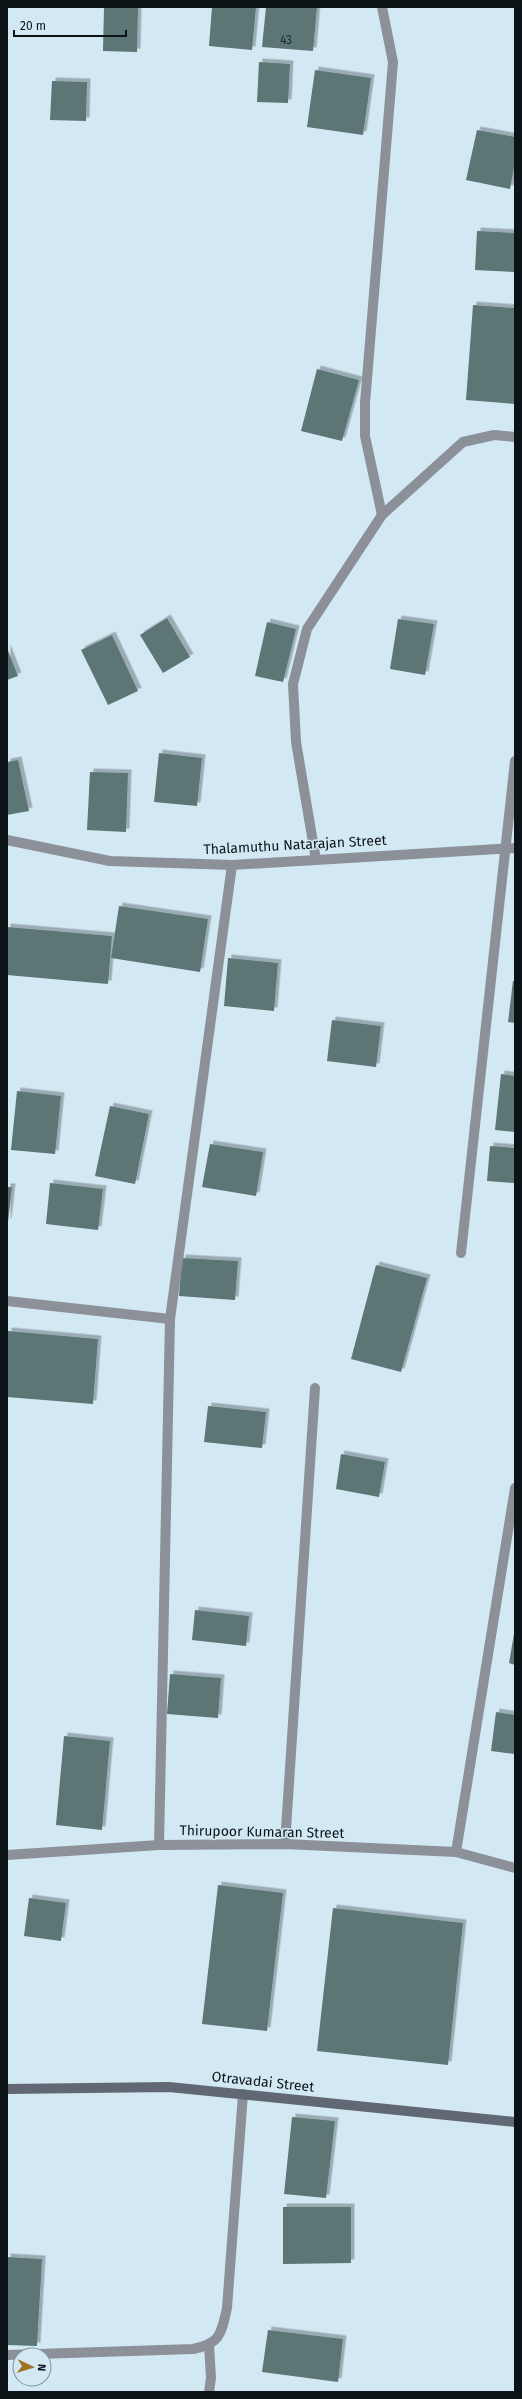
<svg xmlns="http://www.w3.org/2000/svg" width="522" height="2399" font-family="'Fira Sans',sans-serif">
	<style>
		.building { fill: #5b7475; filter: url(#shadow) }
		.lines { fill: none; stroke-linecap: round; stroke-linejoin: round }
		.street { stroke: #8c9098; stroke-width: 10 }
		.secondary { stroke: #616873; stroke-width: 10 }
		.labels { text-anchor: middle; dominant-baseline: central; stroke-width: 3; stroke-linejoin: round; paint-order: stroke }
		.number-label { font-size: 12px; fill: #1f2b2e }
		.street-label { font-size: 14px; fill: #0b1317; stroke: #d2e9f4 }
	</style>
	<defs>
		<filter id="shadow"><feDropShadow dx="3.5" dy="-3.5" stdDeviation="0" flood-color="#0004"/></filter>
	</defs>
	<rect width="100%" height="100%" fill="#d2e9f4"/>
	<g class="building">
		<polygon points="104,7 138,7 137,52 103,51"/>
		<polygon points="212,7 256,7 252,50 209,46"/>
		<polygon points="266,7 317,7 313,51 262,47"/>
		<polygon points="259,62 290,64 288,103 257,102"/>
		<polygon points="315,70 371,78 363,135 307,127"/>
		<polygon points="52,81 87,82 86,121 50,120"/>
		<polygon points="477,130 515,137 515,162 510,189 466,180"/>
		<polygon points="477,231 515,233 515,272 475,270"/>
		<polygon points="473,305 515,308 515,404 466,400"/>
		<polygon points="317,369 359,380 342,441 301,431"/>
		<polygon points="167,618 190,657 163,673 140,635"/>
		<polygon points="398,619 434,624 425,675 390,669"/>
		<polygon points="267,622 296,629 283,682 255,676"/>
		<polygon points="112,635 138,691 108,705 81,650"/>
		<polygon points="7,648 18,676 7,680"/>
		<polygon points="159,753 202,758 197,806 154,802"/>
		<polygon points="18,760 29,811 7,815 7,762"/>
		<polygon points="90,772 128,773 126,832 87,830"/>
		<polygon points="119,906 208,919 200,972 111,958"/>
		<polygon points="7,927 112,936 108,984 7,975"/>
		<polygon points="228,958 278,963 274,1011 224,1006"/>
		<polygon points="513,981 515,981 515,1023 508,1022"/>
		<polygon points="332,1020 381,1026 376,1067 327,1061"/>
		<polygon points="501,1074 515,1076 515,1132 495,1130"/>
		<polygon points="17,1091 61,1096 55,1154 11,1150"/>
		<polygon points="110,1106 149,1114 135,1184 95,1176"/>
		<polygon points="210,1144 263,1152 256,1196 202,1187"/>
		<polygon points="490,1146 515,1148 515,1183 487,1181"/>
		<polygon points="50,1183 103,1189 98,1230 46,1224"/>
		<polygon points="7,1187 12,1187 8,1222 7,1222"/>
		<polygon points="182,1258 238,1261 235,1300 179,1296"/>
		<polygon points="376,1265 427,1278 401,1372 351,1359"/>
		<polygon points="8,1331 98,1339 93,1404 7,1397"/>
		<polygon points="208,1406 266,1412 262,1448 204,1442"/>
		<polygon points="341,1454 385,1462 379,1497 336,1489"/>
		<polygon points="195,1610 249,1616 246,1646 192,1640"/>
		<polygon points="514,1634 515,1634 515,1665 509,1663"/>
		<polygon points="170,1674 221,1678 218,1718 167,1714"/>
		<polygon points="496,1712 515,1715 515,1754 491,1751"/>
		<polygon points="64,1736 110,1741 102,1830 56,1825"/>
		<polygon points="218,1885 283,1893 267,2031 202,2024"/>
		<polygon points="29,1898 66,1903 61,1941 24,1936"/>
		<polygon points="333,1908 463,1923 448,2065 317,2051"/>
		<polygon points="292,2117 335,2121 326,2198 284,2194"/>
		<polygon points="283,2207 351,2207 351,2263 283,2264"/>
		<polygon points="7,2257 42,2259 37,2346 7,2345"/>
		<polygon points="268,2330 343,2339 338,2382 262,2372"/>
	</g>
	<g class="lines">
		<g class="street">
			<polyline points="382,7 393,62 365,403 365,436 382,515"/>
			<polyline points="7,840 110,861 232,865 515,848"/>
			<polyline points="316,860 296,742 293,684 307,629 382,515 463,442 494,435 515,437"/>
			<polyline points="461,1253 515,761"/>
			<polyline points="7,1301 170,1319"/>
			<polyline points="285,1844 315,1388"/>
			<polyline points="159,1845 170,1319 232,865"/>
			<polyline points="456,1852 515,1488"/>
			<polyline points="7,1855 159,1845 285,1844 456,1852 515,1868"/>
			<path d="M7,2355L193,2349C221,2343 221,2334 227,2308L243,2094"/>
			<polyline points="209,2392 211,2378 209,2345"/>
		</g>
		<polyline class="secondary" points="7,2089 169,2087 515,2122"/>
	</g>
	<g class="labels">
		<g class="number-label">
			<text x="286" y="40">43</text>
		</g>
		<g class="street-label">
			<text transform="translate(295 845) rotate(-3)">Thalamuthu Natarajan Street</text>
			<text transform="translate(262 1832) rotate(1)">Thirupoor Kumaran Street</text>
			<text transform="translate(263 2082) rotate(6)">Otravadai Street</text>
		</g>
	</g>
	<rect width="522" height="2399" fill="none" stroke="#0b1317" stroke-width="16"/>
	<g transform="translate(32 2367) rotate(94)"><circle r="19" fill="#d2e9f4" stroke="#82939c"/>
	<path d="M0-3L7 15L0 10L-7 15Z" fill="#9f7224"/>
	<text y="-6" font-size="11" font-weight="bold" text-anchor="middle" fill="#0b1317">N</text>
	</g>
	<path d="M14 30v6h112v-6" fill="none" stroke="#0b1317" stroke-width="2"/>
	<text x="20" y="30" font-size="12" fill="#0b1317" stroke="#d2e9f4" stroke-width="3" paint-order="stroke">20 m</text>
</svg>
